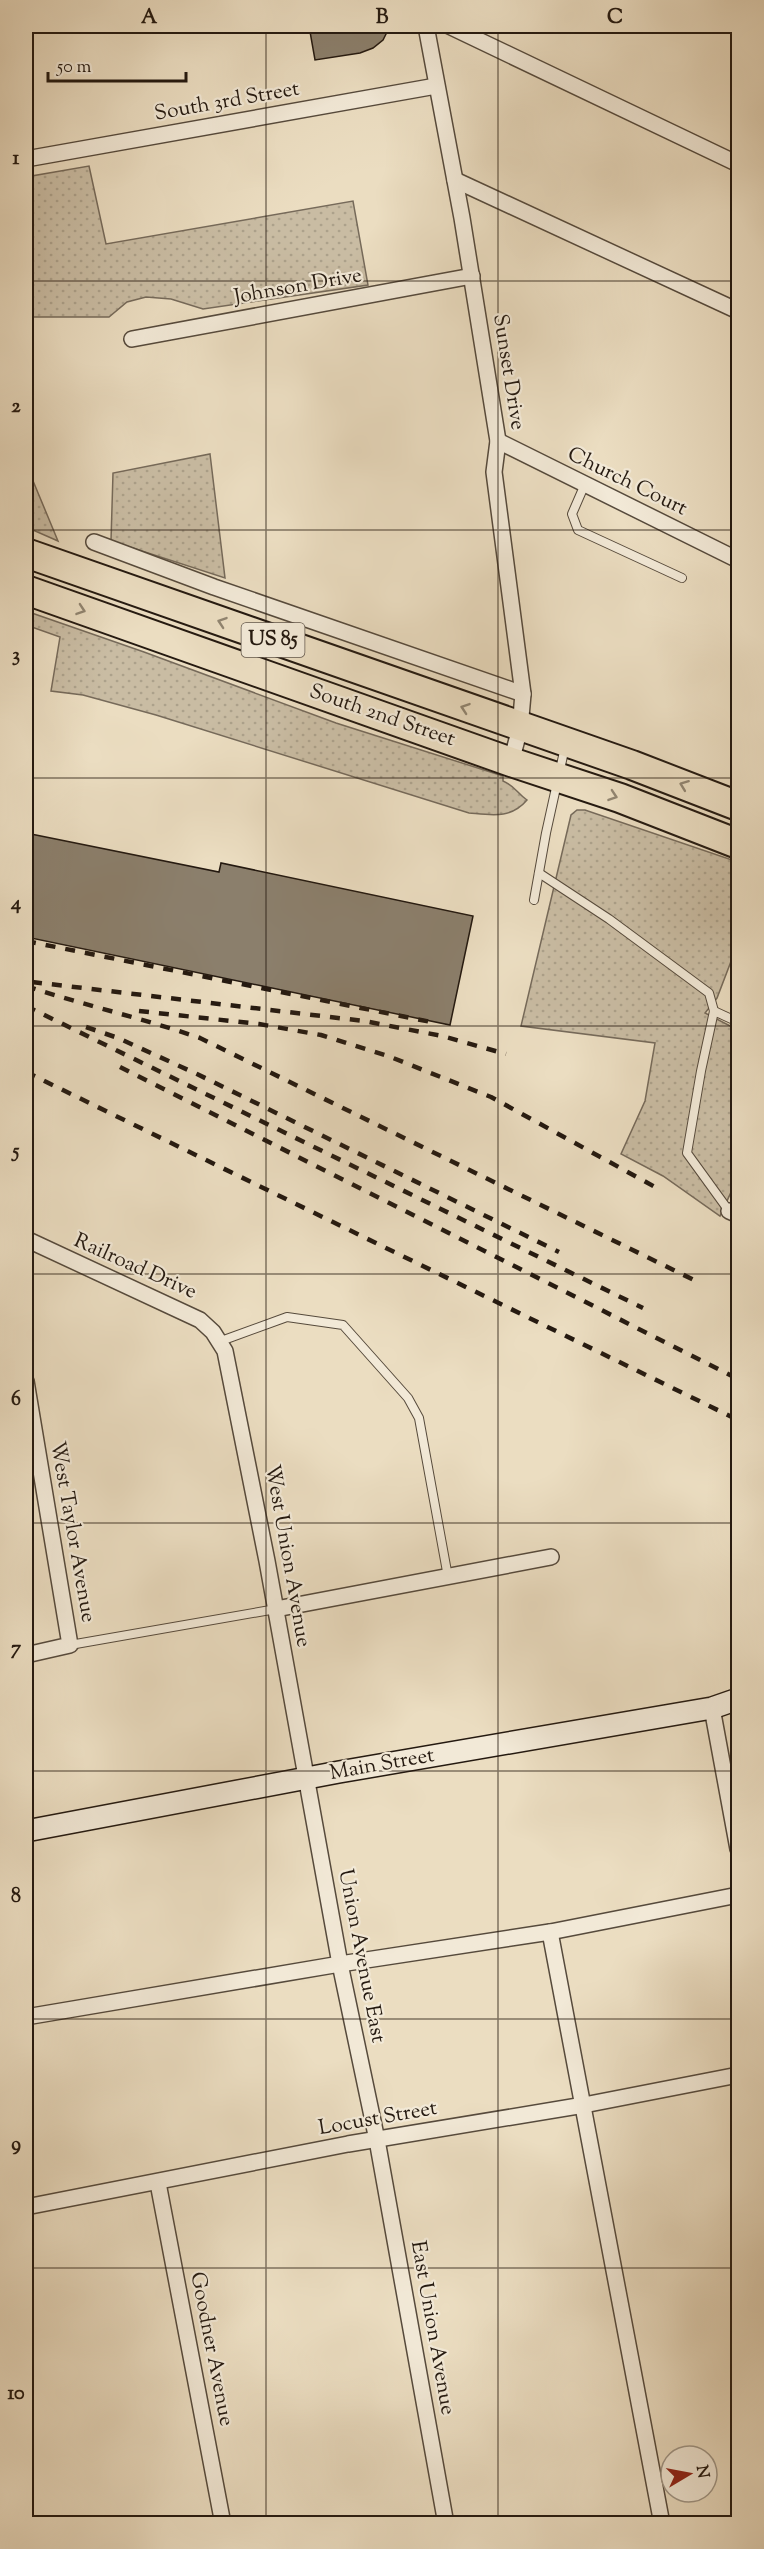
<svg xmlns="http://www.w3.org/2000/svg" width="764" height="2549" font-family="'Sorts Mill Goudy',serif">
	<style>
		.grass { fill: url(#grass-dots); stroke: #766a5a; stroke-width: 1.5 }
		.building { fill: #8b7f6c; stroke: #241910; stroke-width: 1.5 }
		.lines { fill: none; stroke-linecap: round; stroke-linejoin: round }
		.lane-casing { stroke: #564a3c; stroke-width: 10 }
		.street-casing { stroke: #564a3c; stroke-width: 18 }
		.secondary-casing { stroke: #241910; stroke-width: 24 }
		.highway-casing { stroke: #241910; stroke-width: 32 }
		.lane { stroke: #f2e9d7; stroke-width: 8 }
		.street { stroke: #f2e9d7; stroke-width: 15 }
		.secondary { stroke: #f2e9d7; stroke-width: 21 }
		.highway { stroke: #ebddc1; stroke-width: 28 }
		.rail { stroke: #241910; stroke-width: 4.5; stroke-dasharray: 10 10; stroke-linecap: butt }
		.oneway { stroke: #918571 }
		.grid { fill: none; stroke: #241910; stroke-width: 1.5; stroke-opacity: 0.55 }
		.labels { text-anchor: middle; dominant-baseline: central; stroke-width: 4.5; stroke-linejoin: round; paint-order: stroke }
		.shield { fill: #f2e9d7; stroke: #62574c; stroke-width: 1.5 }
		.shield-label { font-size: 20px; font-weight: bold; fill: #241910 }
		.street-label { font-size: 21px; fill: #241910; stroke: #f2e9d7 }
		.neatline { fill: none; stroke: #241910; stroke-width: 2 }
		.grid-label { font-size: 20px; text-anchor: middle; font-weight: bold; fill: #241910 }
	</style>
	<defs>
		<pattern id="grass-dots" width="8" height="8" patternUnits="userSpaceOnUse" patternTransform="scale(1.5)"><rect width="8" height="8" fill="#c9bca3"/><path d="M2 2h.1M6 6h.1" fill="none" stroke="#aca18b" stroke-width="1.8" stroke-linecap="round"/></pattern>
	</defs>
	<rect width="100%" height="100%" fill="#ebddc1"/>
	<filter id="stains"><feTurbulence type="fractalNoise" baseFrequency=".00333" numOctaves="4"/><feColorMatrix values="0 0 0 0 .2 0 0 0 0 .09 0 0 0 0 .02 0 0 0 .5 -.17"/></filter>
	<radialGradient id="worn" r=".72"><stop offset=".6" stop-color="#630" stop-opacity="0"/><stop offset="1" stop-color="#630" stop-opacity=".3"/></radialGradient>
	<g class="grass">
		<polygon points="89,166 106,244 353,201 368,285 203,309 171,299 146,297 127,302 109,317 26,317 26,177"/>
		<polygon points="210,454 225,578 111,541 113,473"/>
		<polygon points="26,464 58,541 26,527"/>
		<path d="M26,611L144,652L336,723L503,776V781C515,786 517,793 527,800C511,819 492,815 469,813L156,715L83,695L51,691L60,637L26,625Z"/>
		<polygon points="577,810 585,810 738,862 738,943 717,998 705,1013 738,1030 738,1177 720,1216 663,1176 621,1154 645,1101 655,1043 521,1026 571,815"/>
	</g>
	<g class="building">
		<polygon points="309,26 390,26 383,40 373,48 360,53 315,60"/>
		<polygon points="26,833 219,872 221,863 473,916 450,1025 26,937"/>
	</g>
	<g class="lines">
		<g class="lane-casing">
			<g id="lane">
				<polyline points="585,484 572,514 578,530 682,578"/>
				<polyline points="539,873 609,919 709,993 714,1011 701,1071 687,1153 729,1211"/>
				<polyline points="534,900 546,833 565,747"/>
				<polyline points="714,1011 738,1022"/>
				<polyline points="221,1341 287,1317 343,1325 408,1398 419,1418 448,1577"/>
				<polyline points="70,1645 276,1609"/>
			</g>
		</g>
		<g class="street-casing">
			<g id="street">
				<polyline points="426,26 462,218 498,441 494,472 523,694 520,728 511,762"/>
				<polyline points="449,26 738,164"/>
				<polyline points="26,159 436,86"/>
				<polyline points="455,180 738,311"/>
				<polyline points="132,339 472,276"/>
				<polyline points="498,441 738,560"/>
				<polyline points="94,542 214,587 523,694"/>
				<polyline points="729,1211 738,1215"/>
				<polyline points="26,1239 200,1320 213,1332 225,1351 267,1561 340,1964 377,2140 446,2524"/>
				<polyline points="26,1381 70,1645 26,1655"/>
				<polyline points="276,1609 551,1557"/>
				<polyline points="712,1708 738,1849"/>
				<polyline points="550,1932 662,2524"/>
				<polyline points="26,2017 340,1964 550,1932 738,1895"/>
				<polyline points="158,2183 223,2524"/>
				<polyline points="26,2207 348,2144 584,2105 738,2075"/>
			</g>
		</g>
		<g class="secondary-casing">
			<polyline id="secondary" points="26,1831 339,1772 712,1708 738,1699"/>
		</g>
		<g class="highway-casing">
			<g id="highway">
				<polyline points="26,553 632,765 738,806"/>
				<polyline points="26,590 511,762 620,798 738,844"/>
			</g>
		</g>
		<use href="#lane" class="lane"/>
		<use href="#street" class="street"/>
		<use href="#secondary" class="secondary"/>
		<use href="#highway" class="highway"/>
		<g class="rail">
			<polyline points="26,941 431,1022"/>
			<polyline points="32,982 364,1021 442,1036 506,1054"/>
			<path d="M26,986C83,1005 142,1018 200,1038L698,1282"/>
			<polyline points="26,1006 643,1308"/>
			<polyline points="139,1011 259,1024 321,1035 388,1056 491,1097 655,1187"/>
			<polyline points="86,1027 118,1038 197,1074 559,1252"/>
			<polyline points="120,1067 738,1379"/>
			<polyline points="26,1072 738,1420"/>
		</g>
	</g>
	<defs><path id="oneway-chevron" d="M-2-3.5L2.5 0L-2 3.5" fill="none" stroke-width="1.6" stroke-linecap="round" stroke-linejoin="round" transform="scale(1.5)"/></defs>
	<g class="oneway">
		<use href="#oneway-chevron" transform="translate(81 610) rotate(19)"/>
		<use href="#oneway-chevron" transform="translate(222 622) rotate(-161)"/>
		<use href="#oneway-chevron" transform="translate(465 708) rotate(-161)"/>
		<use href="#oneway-chevron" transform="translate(684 785) rotate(-159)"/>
		<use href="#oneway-chevron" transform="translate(613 796) rotate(19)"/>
	</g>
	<path class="grid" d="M266,26V2524M498,26V2524M26,281H738M26,530H738M26,778H738M26,1026H738M26,1274H738M26,1523H738M26,1771H738M26,2019H738M26,2268H738"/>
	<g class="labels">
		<rect class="shield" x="241.5" y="623" width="63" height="34" rx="4.5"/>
		<g class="shield-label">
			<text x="273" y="640">US 85</text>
		</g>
		<g class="street-label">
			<text transform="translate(227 102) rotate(-10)">South 3rd Street</text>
			<text transform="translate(298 287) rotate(-10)">Johnson Drive</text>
			<text transform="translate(508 372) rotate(81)">Sunset Drive</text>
			<text transform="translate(627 482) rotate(26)">Church Court</text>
			<text transform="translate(382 716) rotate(19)">South 2nd Street</text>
			<text transform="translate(135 1267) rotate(24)">Railroad Drive</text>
			<text transform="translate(72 1532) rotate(80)">West Taylor Avenue</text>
			<text transform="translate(287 1556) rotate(80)">West Union Avenue</text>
			<text transform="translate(382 1765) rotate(-10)">Main Street</text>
			<text transform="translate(361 1956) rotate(79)">Union Avenue East</text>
			<text transform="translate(378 2119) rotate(-10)">Locust Street</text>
			<text transform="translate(432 2328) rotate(80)">East Union Avenue</text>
			<text transform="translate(211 2349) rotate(79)">Goodner Avenue</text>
		</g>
	</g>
	<rect width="764" height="2549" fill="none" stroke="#ebddc1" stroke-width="66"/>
	<g transform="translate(689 2474) rotate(80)"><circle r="28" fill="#f2e9d7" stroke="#a09687" stroke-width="1.5"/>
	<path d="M0-4.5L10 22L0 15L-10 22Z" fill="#8f2418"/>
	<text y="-9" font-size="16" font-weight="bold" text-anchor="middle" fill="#241910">N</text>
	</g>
	<path d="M48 72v9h138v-9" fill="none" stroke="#241910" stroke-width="3"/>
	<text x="57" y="72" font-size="18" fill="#241910" stroke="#f2e9d7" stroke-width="4.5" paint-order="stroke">50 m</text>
	<rect x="33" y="33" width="698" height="2483" class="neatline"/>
	<g class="grid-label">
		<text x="149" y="23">A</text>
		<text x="382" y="23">B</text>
		<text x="615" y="23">C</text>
		<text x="16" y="164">1</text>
		<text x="16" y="412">2</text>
		<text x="16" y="661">3</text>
		<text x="16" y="909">4</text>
		<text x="16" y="1157">5</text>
		<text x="16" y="1405">6</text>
		<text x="16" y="1654">7</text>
		<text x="16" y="1902">8</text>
		<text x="16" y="2150">9</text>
		<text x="16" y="2399">10</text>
	</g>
	<rect width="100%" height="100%" filter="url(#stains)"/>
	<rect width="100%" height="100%" fill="url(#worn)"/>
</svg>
